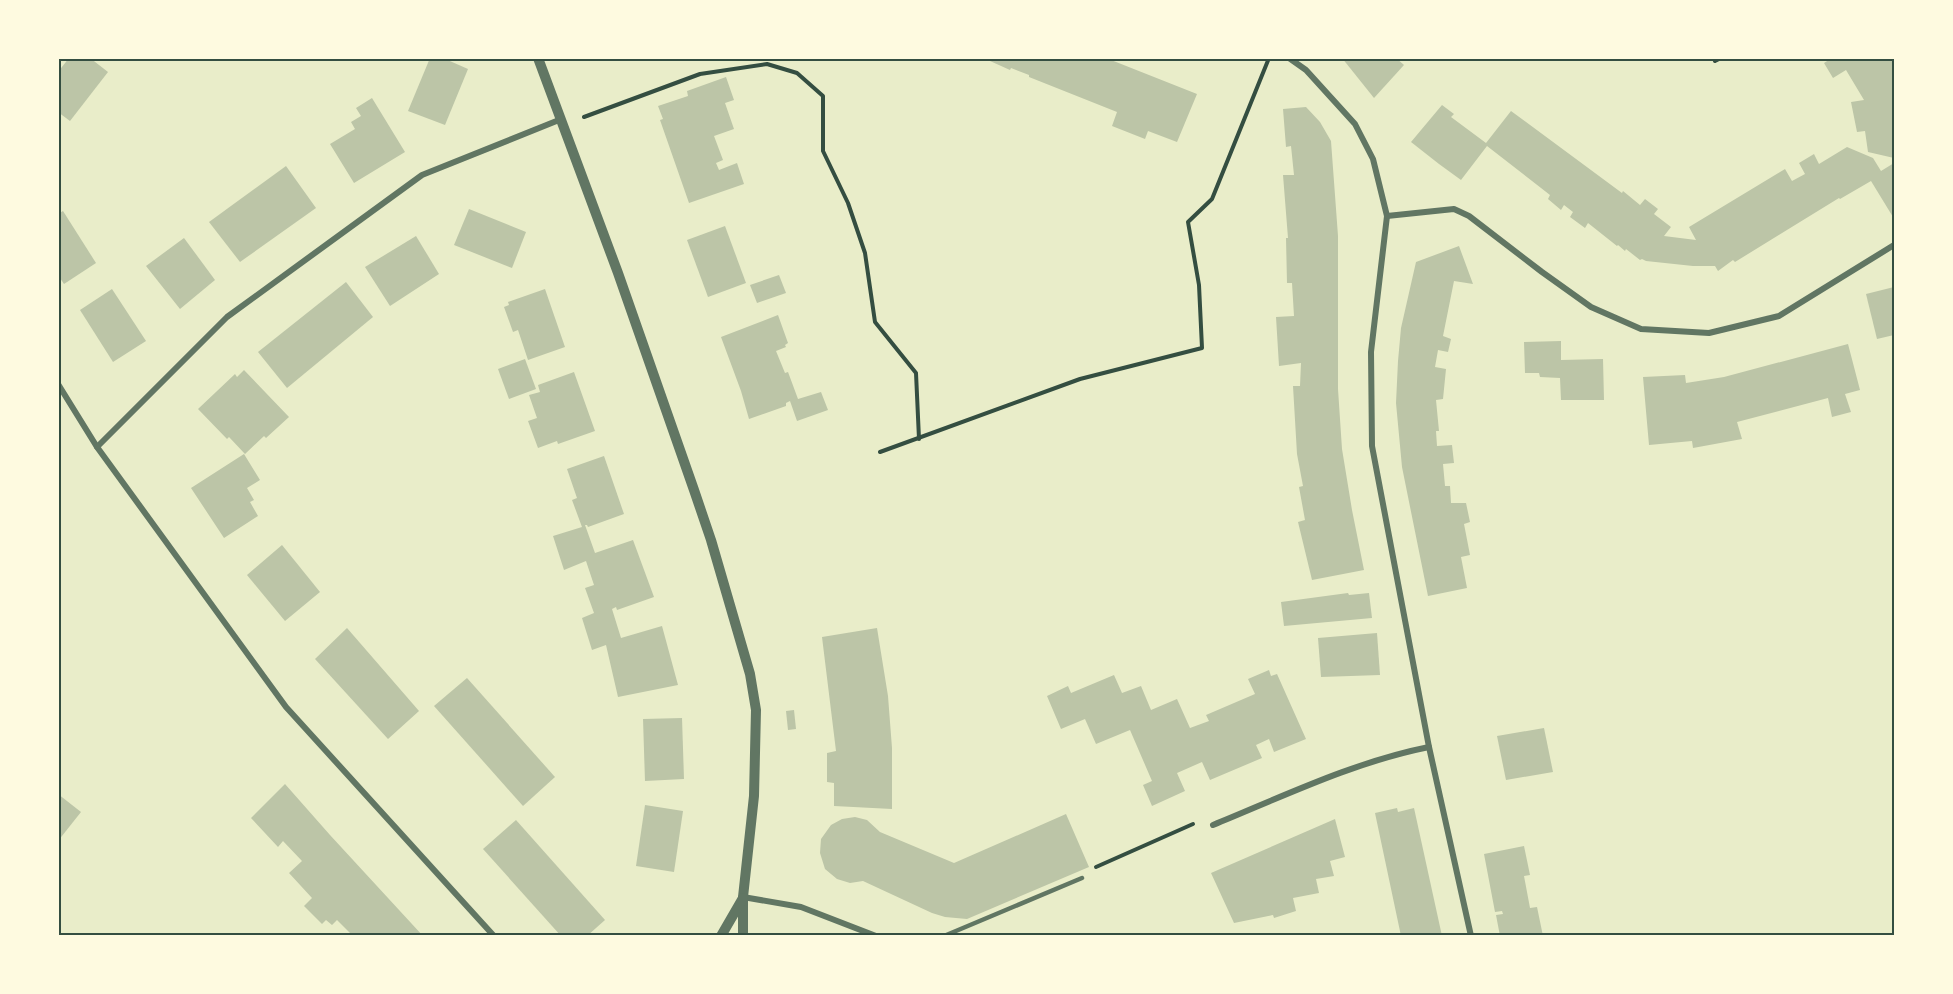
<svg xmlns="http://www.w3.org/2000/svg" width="1953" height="994" font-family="'PT Sans Narrow',sans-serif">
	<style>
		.building { fill: #bcc5a7 }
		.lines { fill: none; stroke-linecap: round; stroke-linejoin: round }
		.path { stroke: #344e41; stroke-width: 4 }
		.service { stroke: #617663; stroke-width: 4.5 }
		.minor { stroke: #617663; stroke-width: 6 }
		.tertiary { stroke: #617663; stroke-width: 10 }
		.neatline { fill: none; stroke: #344e41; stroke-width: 2 }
	</style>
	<rect width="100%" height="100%" fill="#e9edc9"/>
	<g class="building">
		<polygon points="69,58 90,58 108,72 70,121 58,112 58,72"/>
		<polygon points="430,58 443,58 468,69 445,125 408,111"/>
		<polygon points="991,58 1106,58 1197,94 1177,142 1148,131 1145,139 1112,126 1117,112 1029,77 1029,75 1011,68 1010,70 990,61"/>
		<polygon points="1342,58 1396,58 1404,65 1374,98"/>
		<polygon points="1832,58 1890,58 1894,65 1894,158 1868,152 1865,131 1857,132 1851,102 1864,100 1846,70 1833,78 1824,63"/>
		<polygon points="726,77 734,100 725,103 734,129 714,136 723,160 716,163 719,170 737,163 744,184 689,203 660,120 663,119 658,106 688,96 687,91"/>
		<polygon points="372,98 405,152 354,183 330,144 355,129 351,122 361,116 356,108"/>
		<polygon points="1442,105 1454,114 1451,117 1486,143 1511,111 1622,193 1623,191 1640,205 1645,199 1658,209 1654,214 1671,227 1664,236 1696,240 1689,227 1785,169 1792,181 1805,174 1799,163 1814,154 1819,164 1847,147 1873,158 1881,171 1894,163 1894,216 1893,217 1871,181 1840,199 1839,198 1735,262 1733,260 1718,271 1715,266 1693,266 1646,261 1642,259 1640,260 1626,249 1625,251 1618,245 1617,246 1588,223 1585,228 1570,217 1573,212 1564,205 1561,210 1548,199 1550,195 1487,146 1461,180 1439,164 1411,142"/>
		<polygon points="1306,107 1320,122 1331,141 1338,236 1338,389 1342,449 1352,510 1364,570 1312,580 1298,522 1305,520 1299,487 1303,486 1297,454 1293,386 1300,386 1301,363 1279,366 1276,317 1294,316 1292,283 1287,283 1286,238 1288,238 1283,175 1294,175 1291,146 1286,147 1283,109"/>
		<polygon points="286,166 316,208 240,262 209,222"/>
		<polygon points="469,209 526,232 512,268 454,245"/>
		<polygon points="63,211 96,263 64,284 58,275 58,214"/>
		<polygon points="725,226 746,283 708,297 687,240"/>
		<polygon points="416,236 439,274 390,306 365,267"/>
		<polygon points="184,238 215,280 180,309 146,266"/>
		<polygon points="1459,246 1473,284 1454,281 1443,336 1451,339 1448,352 1438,350 1435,367 1446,369 1443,399 1436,400 1439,431 1436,431 1437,446 1452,445 1454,463 1443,464 1445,486 1450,486 1451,503 1466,503 1470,522 1464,524 1470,555 1461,557 1467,588 1428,596 1402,467 1396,403 1398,361 1401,328 1416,262"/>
		<polygon points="779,275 786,293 757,303 750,285"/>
		<polygon points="346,282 373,317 287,388 258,352"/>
		<polygon points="1894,287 1894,335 1877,339 1866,294"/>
		<polygon points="112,289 146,341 113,362 80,310"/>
		<polygon points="545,289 565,347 528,360 518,330 513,332 504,307 509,305 508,302"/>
		<polygon points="778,315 788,343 785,345 786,347 776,351 785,373 788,372 798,399 821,392 828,410 797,421 790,401 786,403 786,406 749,419 741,391 721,337"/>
		<polygon points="1561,341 1561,360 1603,359 1604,400 1561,400 1560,378 1540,377 1539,373 1525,373 1524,342"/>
		<polygon points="1848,344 1860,390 1845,394 1851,412 1832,417 1828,398 1737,422 1742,439 1693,448 1692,441 1649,445 1643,377 1685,375 1686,383 1724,377"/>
		<polygon points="525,359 536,389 509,399 498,369"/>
		<polygon points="244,370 289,417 266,438 264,436 245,454 229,437 227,439 198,409 235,374 237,377"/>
		<polygon points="574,372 595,431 558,444 557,441 538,448 528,421 537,418 529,395 540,392 538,385"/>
		<polygon points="244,454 260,480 247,488 254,500 250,502 258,516 224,538 191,488"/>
		<polygon points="604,456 624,514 588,527 587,525 585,525 595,553 633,540 654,597 617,610 616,607 612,609 621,638 662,626 678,685 618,697 606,645 592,650 582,618 594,613 585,588 594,585 586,561 564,570 553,536 582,527 572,500 577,498 567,469"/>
		<polygon points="282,545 320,592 285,621 247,575"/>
		<polygon points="1348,593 1349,595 1369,593 1372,618 1284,626 1281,602"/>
		<polygon points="347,628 419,711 388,739 315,659"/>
		<polygon points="877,628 888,696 892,748 892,809 834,806 834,783 827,782 827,753 836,751 822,637"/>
		<polygon points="1377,633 1380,675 1321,677 1318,638"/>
		<polygon points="1269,670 1271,676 1277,674 1306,739 1274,752 1269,739 1256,745 1262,758 1210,780 1202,762 1177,773 1185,791 1152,806 1143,785 1152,781 1130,730 1096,744 1085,719 1061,729 1047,696 1068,686 1071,693 1114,675 1122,693 1141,686 1151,710 1177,699 1190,728 1209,721 1206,715 1255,694 1248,679"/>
		<polygon points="467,678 555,777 523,806 434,706"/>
		<polygon points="794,710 796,729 788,730 786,711"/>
		<polygon points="682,718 684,779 645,781 643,719"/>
		<polygon points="1544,728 1553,772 1506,780 1497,736"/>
		<polygon points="285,784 330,835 423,936 353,936 337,920 332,925 326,920 322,924 304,906 312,898 289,873 302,861 283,841 278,847 251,818"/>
		<polygon points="58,794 81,812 58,841"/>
		<polygon points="645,805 683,811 674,872 636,866"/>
		<polygon points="1397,808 1398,812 1414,808 1442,936 1401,936 1375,813"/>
		<polygon points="1066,814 1089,867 967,919 945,917 932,913 863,881 850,883 837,879 825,869 820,853 821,839 831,825 842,819 855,817 867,820 880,832 954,863"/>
		<polygon points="1335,819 1345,857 1330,861 1334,876 1316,879 1319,893 1293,898 1296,911 1274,918 1273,915 1234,923 1211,873"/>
		<polygon points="516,820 605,920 587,936 561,936 483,849"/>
		<polygon points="1524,846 1530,875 1524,876 1530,908 1537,907 1543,936 1500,936 1496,915 1503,914 1502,911 1495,912 1484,854"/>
	</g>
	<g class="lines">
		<g class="path">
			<polyline points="1714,58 1715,61 1721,58"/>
			<polyline points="584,117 700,74 767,64 797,73 823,96 823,151 848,203 865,253 875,322 916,373 919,439"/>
			<polyline points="880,452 1080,379 1202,348 1199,285 1188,222 1212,199 1269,58"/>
			<polyline points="1096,867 1193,824"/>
		</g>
		<polyline class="service" points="944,936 1082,878"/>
		<g class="minor">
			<polyline points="1289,58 1306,70 1355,124 1373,159 1387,216 1371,352 1372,446 1429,747 1471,936"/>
			<polyline points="1387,216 1454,209 1469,216 1542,272 1591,307 1641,329 1709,333 1779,316 1894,245"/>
			<polyline points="58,384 97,447 286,707 494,936"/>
			<polyline points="97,447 227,317 422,175 559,120"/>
			<path d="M1213,825C1284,796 1354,762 1429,747"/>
			<polyline points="743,897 801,907 876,936"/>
		</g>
		<g class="tertiary">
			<polyline points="538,58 618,273 694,490 711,540 750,674 756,710 754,796 743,897 743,936"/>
			<polyline points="721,936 743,898"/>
		</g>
	</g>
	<rect width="1953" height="994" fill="none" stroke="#fefae0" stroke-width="120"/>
	<rect x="60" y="60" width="1833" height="874" class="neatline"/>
</svg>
